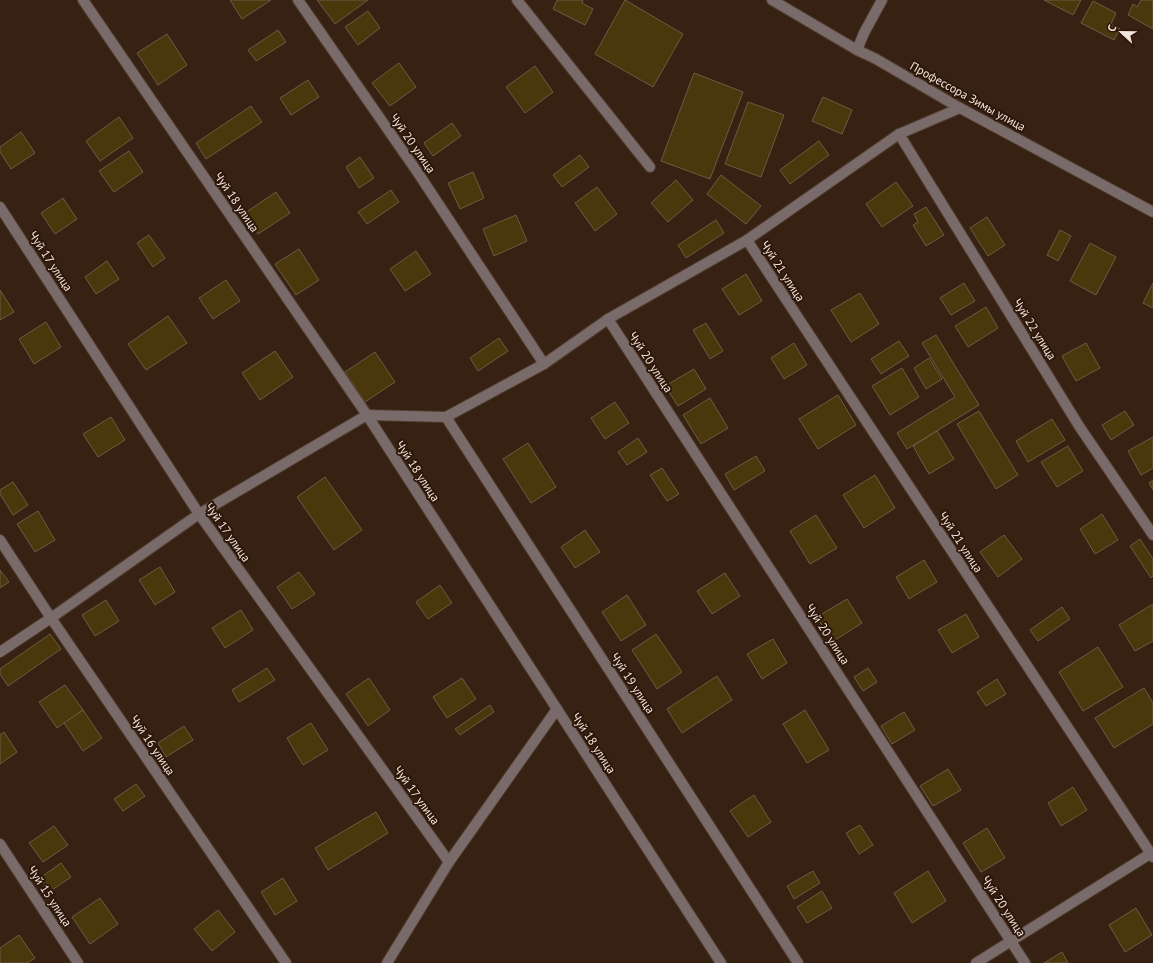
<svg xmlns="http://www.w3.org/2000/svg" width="1153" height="963" font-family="'PT Sans',sans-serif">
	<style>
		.building { fill: #4a370c; stroke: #6a5d45 }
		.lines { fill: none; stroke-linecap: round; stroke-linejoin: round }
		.minor-casing { stroke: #513c2f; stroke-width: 12 }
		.minor { stroke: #7a6b6b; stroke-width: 10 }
		.labels { text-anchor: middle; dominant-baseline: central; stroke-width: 4; stroke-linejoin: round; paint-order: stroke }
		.street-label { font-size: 12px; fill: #f4e5dc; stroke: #2c170a }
	</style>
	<rect width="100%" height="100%" fill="#362113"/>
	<g class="building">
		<polygon points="230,0 271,0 242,19"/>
		<polygon points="317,0 368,0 335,24"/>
		<polygon points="557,0 583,0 582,3 593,9 585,25 553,9"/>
		<polygon points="625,0 683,34 653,87 595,54"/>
		<polygon points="1044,0 1081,0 1073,15"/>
		<polygon points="1141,0 1153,0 1153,29 1128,15 1133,4 1137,7"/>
		<polygon points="1093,1 1116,13 1111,24 1120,29 1114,40 1081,23"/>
		<polygon points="368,11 380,28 358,45 345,27"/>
		<polygon points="278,30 286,42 256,61 248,50"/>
		<polygon points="167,34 187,65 158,85 137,53"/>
		<polygon points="399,63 416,87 390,106 372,83"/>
		<polygon points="535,66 553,92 525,113 506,87"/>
		<polygon points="694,73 743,92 710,179 661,161"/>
		<polygon points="308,80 319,97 291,115 280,98"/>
		<polygon points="823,97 852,110 842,134 812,121"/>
		<polygon points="748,102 784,115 761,177 725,164"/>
		<polygon points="251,106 262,122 206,159 196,143"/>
		<polygon points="119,117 133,138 100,161 86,141"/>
		<polygon points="452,123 461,136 433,156 424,143"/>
		<polygon points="21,132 35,153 11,169 0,152 0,147"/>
		<polygon points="819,141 829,155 790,184 780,170"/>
		<polygon points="129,151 143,172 114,192 99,171"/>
		<polygon points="580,155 589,167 562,187 553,175"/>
		<polygon points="360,157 374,178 359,188 346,167"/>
		<polygon points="473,172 484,198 460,209 448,183"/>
		<polygon points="721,175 761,206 746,224 707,194"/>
		<polygon points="676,180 693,200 668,222 651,203"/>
		<polygon points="896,182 913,206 882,227 866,204"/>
		<polygon points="597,187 617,214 595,231 575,203"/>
		<polygon points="391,190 399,202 367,224 358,212"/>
		<polygon points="276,192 290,213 258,234 245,213"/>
		<polygon points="63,198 77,219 55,234 41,213"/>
		<polygon points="926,207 944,235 926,246 913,225 918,222 914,214"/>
		<polygon points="516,215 527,241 494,256 483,229"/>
		<polygon points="987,217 1005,245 988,256 970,228"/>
		<polygon points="716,220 724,233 686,258 678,245"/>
		<polygon points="1060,230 1071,236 1058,261 1047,255"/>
		<polygon points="149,235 165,258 153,267 137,243"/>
		<polygon points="1090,243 1116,257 1096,295 1070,281"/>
		<polygon points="299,249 319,280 296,295 275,264"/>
		<polygon points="416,251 431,274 405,291 390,269"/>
		<polygon points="107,261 119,279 96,294 85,277"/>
		<polygon points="746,274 762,301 739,315 722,289"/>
		<polygon points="226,280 240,301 213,319 199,298"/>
		<polygon points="964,283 975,301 951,315 940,298"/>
		<polygon points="1153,283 1153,308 1143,303"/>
		<polygon points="0,290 14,312 0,320"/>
		<polygon points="860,293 879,324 851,342 831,310"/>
		<polygon points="986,307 998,328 968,347 955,326"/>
		<polygon points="168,316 187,343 146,370 128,344"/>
		<polygon points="46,322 61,347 34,364 19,339"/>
		<polygon points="706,323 723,351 710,359 693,330"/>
		<polygon points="936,335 979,405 907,449 897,433 955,397 922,343"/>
		<polygon points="499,338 508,351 478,371 470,358"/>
		<polygon points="899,341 909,356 881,374 871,359"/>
		<polygon points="794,343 807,365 784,379 771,358"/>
		<polygon points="1086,343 1100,368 1076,381 1062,356"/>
		<polygon points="275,351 293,377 260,400 242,373"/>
		<polygon points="375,352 395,382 365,402 345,372"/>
		<polygon points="929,358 942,379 926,389 914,368"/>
		<polygon points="902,368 919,397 890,415 872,386"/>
		<polygon points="694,369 706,389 678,406 665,386"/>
		<polygon points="838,395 856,425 818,449 799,419"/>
		<polygon points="710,398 728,428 701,444 683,415"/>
		<polygon points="615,402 629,423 605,439 591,418"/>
		<polygon points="979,411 1018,475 996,489 957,424"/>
		<polygon points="1125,411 1134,425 1111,440 1102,425"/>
		<polygon points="111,417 125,440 98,457 83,434"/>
		<polygon points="1052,419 1065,440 1028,462 1016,441"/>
		<polygon points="937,431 954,459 929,474 913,446"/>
		<polygon points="1153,437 1153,468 1141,475 1128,451"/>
		<polygon points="638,438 647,452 627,465 618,452"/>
		<polygon points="528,443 556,487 531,503 503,459"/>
		<polygon points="1068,446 1083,471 1057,487 1041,462"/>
		<polygon points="756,456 765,471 734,490 725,474"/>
		<polygon points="662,468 679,494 667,501 650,475"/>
		<polygon points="875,475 895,508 864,528 843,495"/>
		<polygon points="325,477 362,530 334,550 297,497"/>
		<polygon points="1153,480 1153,490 1149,483"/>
		<polygon points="13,482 28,505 13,515 0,494 0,490"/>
		<polygon points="38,511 55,540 35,552 17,524"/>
		<polygon points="1102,514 1118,540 1095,554 1080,529"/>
		<polygon points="816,515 837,548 810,564 790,531"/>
		<polygon points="585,530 600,552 575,568 561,547"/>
		<polygon points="1004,535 1022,559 998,577 980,552"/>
		<polygon points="1140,539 1153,559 1153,576 1151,578 1130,546"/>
		<polygon points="924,560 937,582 909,599 896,577"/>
		<polygon points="160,567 175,592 155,605 139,580"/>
		<polygon points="0,570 9,582 0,588"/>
		<polygon points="299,572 315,594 292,609 277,587"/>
		<polygon points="725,573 740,596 712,614 697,591"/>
		<polygon points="440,585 452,603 428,619 416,602"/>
		<polygon points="627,595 646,625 621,641 602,612"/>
		<polygon points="847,599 862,623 832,642 817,617"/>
		<polygon points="106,600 119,621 95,636 82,615"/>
		<polygon points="1153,604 1153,641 1135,651 1119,625"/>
		<polygon points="1062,607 1070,619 1038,641 1030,630"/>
		<polygon points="241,610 253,630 225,648 212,628"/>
		<polygon points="966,614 979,637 952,653 938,630"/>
		<polygon points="50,634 61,649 8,686 0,674 0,669"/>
		<polygon points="656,634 682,672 657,689 632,650"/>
		<polygon points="773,639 787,663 762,679 747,654"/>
		<polygon points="1098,647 1123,687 1083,711 1059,672"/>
		<polygon points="267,668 275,680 239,702 232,690"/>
		<polygon points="868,668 877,682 863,691 854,677"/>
		<polygon points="717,676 732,700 682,733 667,709"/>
		<polygon points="369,678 390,710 368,726 346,694"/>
		<polygon points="462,678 476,699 447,718 433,697"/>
		<polygon points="997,679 1006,694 986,706 977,692"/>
		<polygon points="65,685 83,710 57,728 39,702"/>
		<polygon points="1144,688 1153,703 1153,724 1114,748 1095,718"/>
		<polygon points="490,705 494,712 460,735 455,729"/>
		<polygon points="83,710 102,738 83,751 64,723"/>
		<polygon points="805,710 829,750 807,763 783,724"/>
		<polygon points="904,712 915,730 892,744 881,726"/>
		<polygon points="311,723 328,750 303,765 287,738"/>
		<polygon points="184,726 193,740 166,757 158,743"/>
		<polygon points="4,732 17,752 0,764 0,735"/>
		<polygon points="948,769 961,790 933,806 920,786"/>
		<polygon points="136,784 145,796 123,811 114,799"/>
		<polygon points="1073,787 1087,810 1061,826 1048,803"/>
		<polygon points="754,795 771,822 748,837 730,811"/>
		<polygon points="376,812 388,833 328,870 315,848"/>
		<polygon points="860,825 873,845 859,854 846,833"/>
		<polygon points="54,826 68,845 43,862 29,843"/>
		<polygon points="987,828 1005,858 981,872 963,843"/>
		<polygon points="61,863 71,877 49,892 40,878"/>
		<polygon points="813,871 820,883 794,899 787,886"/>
		<polygon points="928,871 946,901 912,923 894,893"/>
		<polygon points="283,878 297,901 275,915 261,892"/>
		<polygon points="822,891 832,908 807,923 797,907"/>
		<polygon points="100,898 118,924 90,944 72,917"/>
		<polygon points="1136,908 1152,935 1125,952 1109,925"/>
		<polygon points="218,910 235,932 212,951 194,929"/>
		<polygon points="19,935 35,958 27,963 0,963 0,948"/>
		<polygon points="1062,952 1068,963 1044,963"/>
	</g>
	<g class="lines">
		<g class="minor-casing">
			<g id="minor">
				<polyline points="83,0 367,415 721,963"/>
				<polyline points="298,0 418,173 544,364"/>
				<polyline points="517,0 650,167"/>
				<polyline points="772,0 857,50 876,59 960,108 1153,212"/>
				<polyline points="857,50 864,33 882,0"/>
				<polyline points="899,134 1079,426 1153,535"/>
				<polyline points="0,207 199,514 449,862"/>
				<polyline points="747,240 1153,857"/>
				<polyline points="608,319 1025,963"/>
				<polyline points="446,417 798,963"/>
				<polyline points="0,540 51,618 286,963"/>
				<polyline points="0,652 51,618 199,514 367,415 446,417 544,364 608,319 747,240 899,134 960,108"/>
				<polyline points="0,844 78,963"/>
				<polyline points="387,963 449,862 557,709"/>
				<polyline points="976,963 1153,852"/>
			</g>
		</g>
		<use href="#minor" class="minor"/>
	</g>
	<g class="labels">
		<g class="street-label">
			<text transform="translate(968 96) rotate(29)">Профессора Зимы улица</text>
			<text transform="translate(413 143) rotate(55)">Чуй 20 улица</text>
			<text transform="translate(237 202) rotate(56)">Чуй 18 улица</text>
			<text transform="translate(51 261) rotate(57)">Чуй 17 улица</text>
			<text transform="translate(783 271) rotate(57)">Чуй 21 улица</text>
			<text transform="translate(1035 329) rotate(58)">Чуй 22 улица</text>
			<text transform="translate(651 362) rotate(57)">Чуй 20 улица</text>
			<text transform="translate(418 471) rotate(57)">Чуй 18 улица</text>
			<text transform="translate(228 532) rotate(55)">Чуй 17 улица</text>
			<text transform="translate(961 542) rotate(57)">Чуй 21 улица</text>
			<text transform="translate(828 634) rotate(57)">Чуй 20 улица</text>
			<text transform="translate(633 683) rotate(57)">Чуй 19 улица</text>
			<text transform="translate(594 743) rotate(57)">Чуй 18 улица</text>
			<text transform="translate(153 745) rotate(56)">Чуй 16 улица</text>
			<text transform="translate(417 795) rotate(54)">Чуй 17 улица</text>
			<text transform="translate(50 896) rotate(57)">Чуй 15 улица</text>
			<text transform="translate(1004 906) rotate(57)">Чуй 20 улица</text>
		</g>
	</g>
	<g transform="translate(1121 32) rotate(292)" stroke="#2c170a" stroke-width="3" paint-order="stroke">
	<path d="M0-3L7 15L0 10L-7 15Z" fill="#f4e5dc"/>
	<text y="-6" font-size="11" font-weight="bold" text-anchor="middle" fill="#f4e5dc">С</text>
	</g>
</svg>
